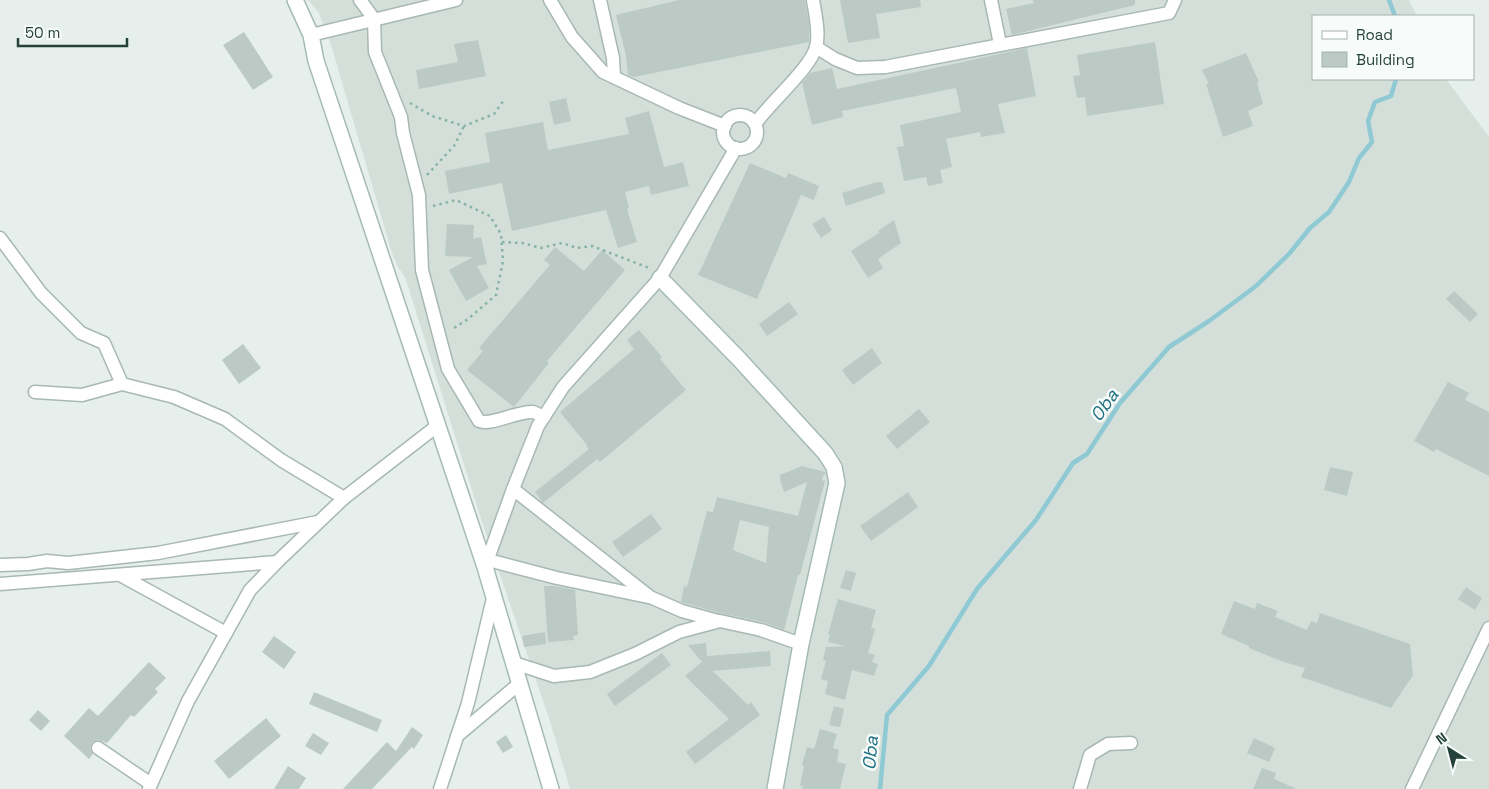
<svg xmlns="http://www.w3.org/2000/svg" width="1489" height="789" font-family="'Space Grotesk',sans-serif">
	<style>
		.built { fill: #d4dfda }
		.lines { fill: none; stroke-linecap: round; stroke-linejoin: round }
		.stream { stroke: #8ec9d4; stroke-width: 4.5 }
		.building { fill: #bbcac4; fill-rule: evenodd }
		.street-casing { stroke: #a8b8b2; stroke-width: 15 }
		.secondary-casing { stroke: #a4bbb3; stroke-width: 18 }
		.path { stroke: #86b3a5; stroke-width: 2.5; stroke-dasharray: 2.5 4; stroke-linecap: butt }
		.street { stroke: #fff; stroke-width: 12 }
		.secondary { stroke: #fff; stroke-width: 15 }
		.labels { text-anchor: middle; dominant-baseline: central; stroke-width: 5; stroke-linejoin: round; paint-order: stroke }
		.water-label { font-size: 18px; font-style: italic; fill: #1c6f80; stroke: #f7fbf9 }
	</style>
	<rect width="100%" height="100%" fill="#e6efeb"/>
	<polygon class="built" points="308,0 1409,0 1417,16 1313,16 1313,79 1446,79 1489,137 1489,789 570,789 550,721 482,522 405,277 398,267 392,253 331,45 319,13"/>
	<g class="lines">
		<g class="stream">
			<polyline points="1389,0 1395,16"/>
			<polyline points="880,789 887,715 929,666 977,589 1036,520 1073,463 1087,454 1120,403 1169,347 1209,321 1256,286 1289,254 1310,228 1329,212 1349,182 1359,158 1372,142 1368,121 1375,102 1391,96 1396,79"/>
		</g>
	</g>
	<g class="building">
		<polygon points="679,0 805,0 809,24 809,42 634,77 628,75 626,56 616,15"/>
		<polygon points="840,0 920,0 921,7 876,14 880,38 848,43"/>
		<polygon points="1033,0 1135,0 1135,5 1012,35 1006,9 1034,3"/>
		<polygon points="244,32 273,77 253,90 223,45"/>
		<polygon points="478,40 486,76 419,89 416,70 458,62 454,44"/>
		<polygon points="1155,42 1164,104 1087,116 1085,97 1077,98 1073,76 1080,75 1077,55"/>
		<polygon points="1027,48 1036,96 998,104 1005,133 981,137 980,132 946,139 952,167 940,170 943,183 928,186 926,177 904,181 897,147 904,146 900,125 961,112 956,88 842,111 843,117 812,125 802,83 810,73 832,68 837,89"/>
		<polygon points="1246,53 1259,82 1257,83 1263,104 1248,111 1253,126 1223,137 1206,84 1209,84 1202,70"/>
		<polygon points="566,98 571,121 554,125 549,102"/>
		<polygon points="649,111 664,167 683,162 689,186 651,195 649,186 625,192 629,208 627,209 637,242 618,248 606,210 512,231 502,183 449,194 445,171 490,162 485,133 543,122 548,150 629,134 625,118"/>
		<polygon points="750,163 786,178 788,173 819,186 814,200 801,195 757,299 698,275"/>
		<polygon points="877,182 882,182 885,193 846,206 842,193"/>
		<polygon points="824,217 832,230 821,238 812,224"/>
		<polygon points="894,220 901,243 878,259 883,268 868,278 851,251 879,233 878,231"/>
		<polygon points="447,224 474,225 473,239 481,237 487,264 477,266 489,288 466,301 449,270 473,257 445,256"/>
		<polygon points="555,247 584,271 602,250 625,270 547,361 549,363 514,407 467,370 483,351 479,348 550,265 544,260"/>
		<polygon points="1454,291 1478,314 1470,322 1446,299"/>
		<polygon points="789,302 798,314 767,336 759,324"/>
		<polygon points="639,330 662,357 660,359 686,390 600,462 597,459 543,503 535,492 589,449 586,446 587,445 560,412 634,349 627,340"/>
		<polygon points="243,344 261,368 239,384 222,360"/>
		<polygon points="872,348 882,363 853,385 842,370"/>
		<polygon points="1448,382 1469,393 1465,400 1489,412 1489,476 1436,449 1434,452 1414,441"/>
		<polygon points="919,409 930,422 897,449 886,436"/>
		<path d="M802,466L825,472L826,474L823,475L822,480L825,481L800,575H798L784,630L763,622L720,613L681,602L684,586L687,587L707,511L713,512L717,497L798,516L807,482L784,492L780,480V475ZM740,520L769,527L766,563L733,550Z"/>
		<polygon points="1330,467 1353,472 1347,496 1324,490"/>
		<polygon points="908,492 918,507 871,541 860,526"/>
		<polygon points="651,514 662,529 623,557 612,542"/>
		<polygon points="846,570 856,573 851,591 840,588"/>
		<polygon points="544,586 554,586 575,590 578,635 573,636 574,640 548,642"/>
		<polygon points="1466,587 1482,598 1475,610 1458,599"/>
		<polygon points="838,599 876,610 871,628 875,629 868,653 875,655 872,662 878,664 874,676 852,670 845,700 825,694 828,681 821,679 826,661 823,660 826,647 845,646 828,642 830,635 828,634"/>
		<polygon points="1234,601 1255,609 1257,603 1278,611 1275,617 1307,630 1311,621 1317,623 1320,613 1410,644 1413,675 1391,708 1301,677 1305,668 1284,662 1249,648 1249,646 1221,634"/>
		<polygon points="545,632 546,644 524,647 522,636"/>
		<polygon points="274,636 296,652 284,669 262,652"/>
		<polygon points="706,643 707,656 770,651 771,666 713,671 748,705 751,702 760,715 695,764 686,752 729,719 685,676 702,662 688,645"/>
		<polygon points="662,653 671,665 615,706 607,694"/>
		<polygon points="149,662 166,678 155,689 158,692 134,717 131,715 107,743 98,740 92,743 90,748 93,754 89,759 64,736 89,708 98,716"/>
		<polygon points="314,692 382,720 377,732 309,704"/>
		<polygon points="834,706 844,709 840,727 829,725"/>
		<polygon points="38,710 50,721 41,731 29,720"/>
		<polygon points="266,718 281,736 229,779 214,761"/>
		<polygon points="412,727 423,735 414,749 412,747 372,789 343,789 387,742 396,751"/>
		<polygon points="820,729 837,734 833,748 839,750 837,762 846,764 840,789 802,789 803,786 800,786 804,766 802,765 807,747 814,749"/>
		<polygon points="313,733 329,743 321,755 305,746"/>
		<polygon points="506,735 513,747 503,753 496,742"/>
		<polygon points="1254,738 1275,748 1269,762 1247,753"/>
		<polygon points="288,766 306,778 299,789 274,789"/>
		<polygon points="1262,768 1276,773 1274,779 1297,789 1253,789"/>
	</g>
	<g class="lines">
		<g class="street-casing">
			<g id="street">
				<path d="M360,0L374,19L375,52L401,117L403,133L419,195L422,270L448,369L479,421C492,426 516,411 533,412C536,413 540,415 544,417"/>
				<polyline points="550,0 572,37 603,72 679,108 725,126"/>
				<polyline points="600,0 613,58 614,77"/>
				<polyline points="991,0 1000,44"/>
				<polyline points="311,35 456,0"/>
				<polyline points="816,47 835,59 857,68 885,67 1169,13 1175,0"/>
				<circle cx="740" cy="132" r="17"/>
				<path d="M755,124C769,104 812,66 816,47C820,34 815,13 813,0"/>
				<polyline points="0,238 41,293 81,333 104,343 122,384"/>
				<polyline points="35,392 82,395 122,384 174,397 225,419 281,460 344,498"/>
				<polyline points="513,489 650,597 682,611 718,621"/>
				<polyline points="488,560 557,578 648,597"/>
				<polyline points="0,565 28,564 47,561 68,563 158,553 318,522"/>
				<polyline points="485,567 513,489 538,426 563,387 660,278 736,148"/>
				<polyline points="120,575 226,633"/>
				<polyline points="0,584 277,562"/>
				<polyline points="514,663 554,676 590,672 635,654 679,632 720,621 761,630 801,644"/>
				<polyline points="457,736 520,683"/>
				<polyline points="98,748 151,784"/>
				<polyline points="149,789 188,701 250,590 277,562 344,498 437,426"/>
				<polyline points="440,789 468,703 494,594"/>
				<polyline points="1080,789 1090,755 1108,744 1131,743"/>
				<polyline points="1412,789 1489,628"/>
			</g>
		</g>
		<g class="secondary-casing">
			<g id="secondary">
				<polyline points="295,0 311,35 316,61 485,567 551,789"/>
				<polyline points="660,278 739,359 825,453 834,467 837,483 801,644 775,789"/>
			</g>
		</g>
		<g class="path">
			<polyline points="410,103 432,116 464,126 494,114 504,100"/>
			<polyline points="427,175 454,146 464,126"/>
			<polyline points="433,206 456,200 490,216 501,234 503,261 496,295 468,319 451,330"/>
			<polyline points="502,242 522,243 541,248 562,243 577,248 592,246 649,268"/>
		</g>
		<use href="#street" class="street"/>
		<use href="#secondary" class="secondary"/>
	</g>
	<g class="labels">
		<g class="water-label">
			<text transform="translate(1104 405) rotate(-55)">Oba</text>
			<text transform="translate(870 753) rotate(-85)">Oba</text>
		</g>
	</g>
	<rect x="1312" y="15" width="162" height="65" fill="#f7fbf9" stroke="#a3b1ad"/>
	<rect x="1322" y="31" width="25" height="8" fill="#ffffff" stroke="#a3b1ad"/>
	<text x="1356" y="40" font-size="15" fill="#24423a">Road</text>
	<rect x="1322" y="52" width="25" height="15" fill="#bbcac4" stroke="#a3b1ad"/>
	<text x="1356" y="65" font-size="15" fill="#24423a">Building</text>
	<g transform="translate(1449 749) rotate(324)" stroke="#f7fbf9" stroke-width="4" paint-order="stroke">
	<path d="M0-4L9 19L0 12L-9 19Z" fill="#24423a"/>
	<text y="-8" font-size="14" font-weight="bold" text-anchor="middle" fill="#24423a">N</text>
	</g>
	<path d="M18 38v8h109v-8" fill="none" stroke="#24423a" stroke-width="2.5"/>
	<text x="25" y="38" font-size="15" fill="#24423a" stroke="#f7fbf9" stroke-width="4" paint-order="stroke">50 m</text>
</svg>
